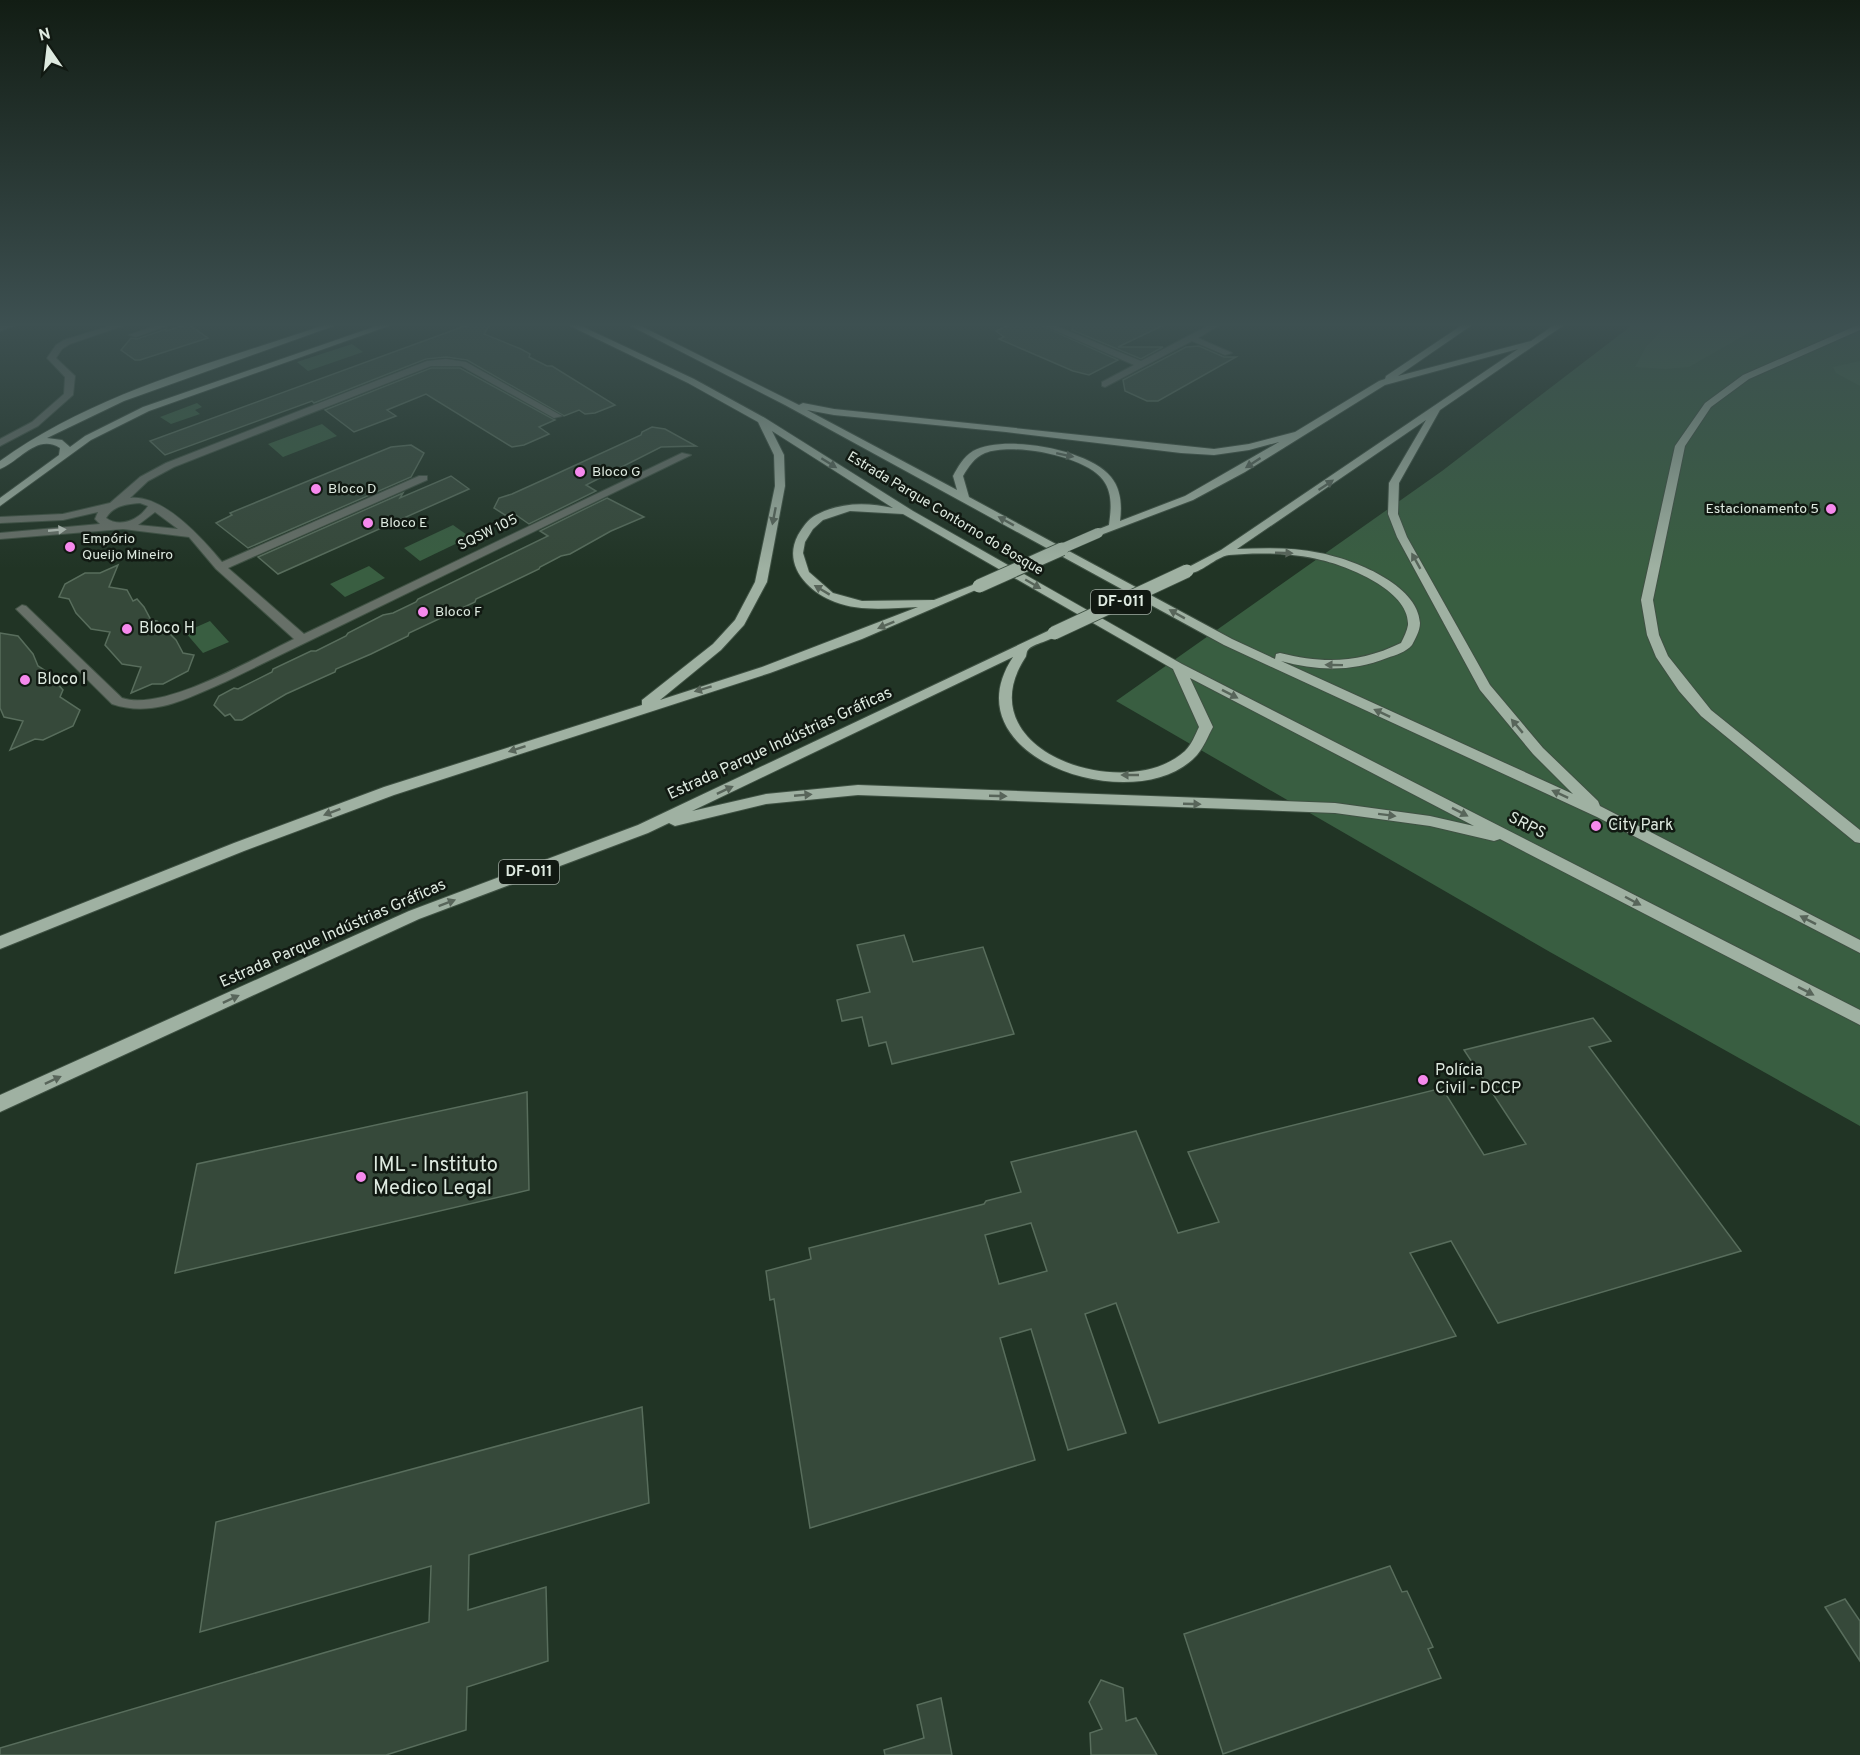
<svg xmlns="http://www.w3.org/2000/svg" width="1860" height="1755" font-family="Overpass,sans-serif">
	<style>
		.green { fill: #395e41 }
		.forest { fill: #42684a }
		.building { fill: #36493a; stroke: #586d5c; stroke-width: 1.5; fill-rule: evenodd }
		.lines { fill: none; stroke-linecap: round; stroke-linejoin: round }
		.minor-casing { stroke: #3f5143; stroke-width: 2 }
		.major-casing { stroke: #3f5143; stroke-width: 2 }
		.minor { fill: #677068; fill-rule: evenodd }
		.major { fill: #9fb1a2; fill-rule: evenodd }
		.major-bridge-far1-casing { stroke: #3f5143; stroke-width: 11; stroke-linecap: butt }
		.major-bridge-casing { stroke: #3f5143; stroke-width: 15; stroke-linecap: butt }
		.major-bridge-far1 { stroke: #9fb1a2; stroke-width: 10 }
		.major-bridge { stroke: #9fb1a2; stroke-width: 13 }
		.oneway { fill: #58655a }
		.oneway2 { fill: #b4bfb6 }
		.poi-dot { fill: #f689ed; stroke: #111912; stroke-width: 2 }
		.labels { text-anchor: middle; dominant-baseline: central; stroke-width: 5; stroke-linejoin: round; paint-order: stroke }
		.far-poi-label { font-size: 14px; fill: #deeae0; stroke: #111912; text-anchor: start }
		.far-street-label { font-size: 14px; fill: #deeae0; stroke: #111912 }
		.shield { fill: #111912; stroke: #a0aba2; stroke-width: 1.5 }
		.shield-label { font-size: 15px; font-weight: bold; fill: #deeae0 }
		.poi-label { font-size: 16px; fill: #deeae0; stroke: #111912; text-anchor: start }
		.street-label { font-size: 16px; fill: #deeae0; stroke: #111912 }
		.near-poi-label { font-size: 20px; fill: #deeae0; stroke: #111912; text-anchor: start }
	</style>
	<rect width="100%" height="100%" fill="#213425"/>
	<g class="green">
		<polygon points="1635,323 1860,323 1860,1126 1550,952 1116,701 1442,471"/>
		<polygon points="352,344 363,352 308,371 297,362"/>
		<polygon points="197,403 202,407 195,410 200,414 171,424 160,417"/>
		<polygon points="322,424 337,436 283,457 268,444"/>
		<polygon points="453,525 470,537 420,561 404,548"/>
		<polygon points="369,566 385,578 345,597 330,584"/>
		<polygon points="210,621 229,642 203,653 185,632"/>
	</g>
	<g class="forest">
		<polygon points="1668,323 1766,323 1689,367 1665,369 1635,367 1646,347"/>
		<polygon points="1860,361 1860,386 1836,373 1833,367"/>
	</g>
	<g class="building">
		<polygon points="481,323 491,323 484,334 521,349 530,354 529,357 547,366 552,366 615,405 595,413 585,414 579,410 564,416 467,360 446,357 426,359 314,403 312,401 165,455 150,441 462,327"/>
		<polygon points="1013,323 1036,323 1118,360 1089,375 1073,371 999,339 1004,337 996,331"/>
		<polygon points="1074,323 1168,323 1118,347 1163,347 1141,359 1072,330"/>
		<polygon points="188,324 208,338 140,360 135,360 121,350 131,338 137,339 166,329 166,331"/>
		<polygon points="1199,346 1224,357 1236,357 1158,401 1147,401 1125,391 1123,380 1186,347"/>
		<polygon points="431,368 460,368 555,420 539,427 549,434 524,445 512,447 426,394 387,410 396,416 354,432 325,410"/>
		<polygon points="652,427 665,429 696,446 661,447 586,485 596,491 529,524 516,515 505,515 494,508 499,498 512,494 554,475 641,435 642,432"/>
		<polygon points="411,445 424,453 411,477 248,548 216,523 232,515 230,513 391,447"/>
		<polygon points="451,476 469,489 278,574 258,557 403,493 400,498"/>
		<polygon points="607,498 644,517 611,531 570,554 561,556 540,567 539,569 491,592 476,599 475,602 409,633 408,636 371,654 336,669 335,672 286,694 242,720 235,720 230,714 225,716 214,705 219,696 234,688 238,689 272,672 273,669 311,651 316,651 346,636 348,633 383,615 393,613 416,602 418,599 548,536 540,531"/>
		<polygon points="118,565 109,587 127,590 133,601 137,599 144,607 151,620 157,621 176,640 183,653 194,655 188,671 163,684 152,684 131,693 141,667 122,664 105,645 110,632 91,629 76,613 69,599 59,597 65,584 85,573 100,573"/>
		<polygon points="0,633 18,636 33,654 38,666 46,671 63,690 60,697 80,710 73,726 43,740 35,739 10,750 23,721 4,717 0,708"/>
		<polygon points="904,935 913,962 983,947 1014,1034 892,1064 886,1042 869,1046 862,1017 842,1021 837,1000 870,992 857,945"/>
		<path d="M1593,1018L1611,1041L1589,1047L1741,1251L1498,1323L1451,1241L1410,1253L1456,1336L1159,1423L1116,1303L1085,1314L1126,1433L1068,1450L1031,1329L1000,1338L1035,1460L810,1528L774,1299L770,1300L766,1271L811,1259L809,1248L984,1204L986,1201L1021,1192L1011,1162L1136,1131L1178,1233L1219,1222L1188,1152L1262,1133L1442,1088L1484,1155L1526,1144L1464,1050ZM1031,1223L1047,1271L999,1284L985,1235Z"/>
		<polygon points="527,1092 529,1190 175,1273 197,1164"/>
		<polygon points="642,1407 649,1503 469,1555 468,1610 546,1587 548,1661 467,1687 466,1730 386,1755 0,1755 0,1748 429,1622 431,1566 200,1632 216,1522"/>
		<polygon points="1390,1566 1402,1592 1407,1591 1433,1647 1428,1649 1441,1678 1223,1754 1184,1634"/>
		<polygon points="1845,1599 1860,1621 1860,1661 1825,1607"/>
		<polygon points="1101,1680 1123,1688 1126,1721 1136,1718 1157,1755 1091,1755 1090,1733 1102,1729 1089,1702"/>
		<polygon points="941,1698 952,1755 885,1755 884,1750 924,1738 917,1705"/>
	</g>
	<g class="lines">
		<g class="minor-casing">
			<g id="minor">
				<polygon points="8,323 21,323 0,331 0,325"/>
				<polygon points="119,323 131,323 70,344 62,349 56,358 75,376 73,395 38,426 0,446 0,439 32,422 64,394 65,377 47,358 56,345 64,340"/>
				<polygon points="163,323 175,323 136,337 129,335"/>
				<polygon points="1038,323 1049,323 1141,361 1213,323 1223,323 1198,338 1232,353 1225,355 1192,341 1105,387 1102,386 1102,382 1134,365"/>
				<path d="M446,359L466,362L562,416L554,418L461,366H431L174,467L148,481L130,498C163,494 202,538 222,562L419,476H427V480L228,568L304,634L682,453L691,455L225,682C188,698 153,718 112,704L16,609L22,605L26,606L122,698C164,712 254,658 294,639L216,569L189,537L123,529L0,539V533L100,524L95,519L98,512L63,520L0,523V517L63,514L110,503L140,477L166,463L427,361ZM140,503L148,506C139,520 120,528 106,518C113,506 126,504 140,503ZM155,512L178,529L138,525Z"/>
			</g>
		</g>
		<g class="major-casing">
			<g id="major">
				<path d="M330,323H342L124,401L47,438L62,440L70,447L85,436L143,407L385,323H397L149,411L91,440L0,506V498L59,455L60,448C37,433 19,462 0,469V461C97,391 218,362 330,323Z"/>
				<path d="M564,323H575L694,379L765,418L913,511L1182,664L1860,1010V1025L1500,839L1494,841L1430,826L1335,813L858,795L766,804L675,826L669,823L648,833L419,919L0,1112V1095L409,911L638,825L1050,630L1054,629L1060,633C1053,641 1033,643 1028,650C1026,652 1027,656 1025,658C965,751 1126,805 1185,751C1192,744 1195,735 1199,727L1173,669L903,514L850,511L823,520L813,529L805,542L803,553L809,572L833,593L862,601L934,600L975,584H983L985,586L862,639L770,673L394,795L244,851L0,949V936L234,843L384,787L642,705V700L713,644L735,620L755,582L775,486L774,455L758,422L688,383ZM772,431L893,508C867,502 840,502 816,515C808,519 803,527 798,535C782,565 808,592 835,602C861,612 891,608 918,607L762,667L660,700L721,650L744,625L767,582L785,486L784,455ZM1013,657C946,758 1138,821 1197,755C1204,747 1208,736 1213,727L1190,678L1474,826L1430,816L1335,803L858,785L766,794L692,811Z"/>
				<path d="M625,323H635L799,405L803,403L834,409L1214,449L1249,444L1295,432L1379,381L1385,379L1386,376L1465,323H1475L1398,376L1531,341L1557,323H1567L1440,410L1399,483L1398,514L1407,537L1490,685L1543,748L1598,801L1600,806L1860,940V953L1597,817L1224,645L785,405ZM1518,349L1221,550L1181,571L1183,573C1199,577 1214,557 1229,555C1258,552 1294,553 1321,560C1348,566 1410,591 1408,625C1407,631 1404,637 1401,643C1360,663 1324,664 1280,653L1276,654L1275,659L1232,639L969,497L963,476C969,466 974,458 985,453C1012,442 1086,456 1103,480C1113,493 1111,510 1109,525L1094,531V535L1098,536L1193,500L1245,472L1385,385ZM807,410L834,415L1006,432L1181,453L1214,455L1249,450L1279,442L1185,496L1120,521C1122,505 1121,489 1111,477C1089,449 1004,434 973,451C963,457 958,467 953,476L957,490ZM1426,420L1389,483L1388,514L1397,537L1480,690L1533,754L1573,794L1281,661C1317,671 1352,672 1387,658C1396,655 1406,652 1412,645C1415,639 1420,631 1420,623C1418,584 1352,559 1320,553C1293,547 1265,548 1237,549Z"/>
				<polygon points="1860,324 1860,330 1749,379 1711,407 1685,446 1653,600 1659,635 1668,656 1711,710 1860,830 1860,843 1855,842 1701,716 1679,691 1656,657 1647,635 1641,600 1675,446 1705,403 1743,375"/>
			</g>
		</g>
		<use href="#minor" class="minor"/>
		<use href="#major" class="major"/>
		<g class="major-bridge-far1-casing">
			<polyline id="major-bridge-far1" points="1059,550 1098,533"/>
		</g>
		<g class="major-bridge-casing">
			<g id="major-bridge">
				<polyline points="979,586 1062,549"/>
				<polyline points="1054,633 1187,571"/>
			</g>
		</g>
		<use href="#major-bridge-far1" class="major-bridge-far1"/>
		<use href="#major-bridge" class="major-bridge"/>
	</g>
	<defs><path id="oneway-solid" d="M-6-.8H1V-3.2L6.5 0L1 3.2V.8H-6Z" transform="scale(1.5)"/></defs>
	<g class="oneway">
		<use href="#oneway-solid" transform="translate(1065 455) rotate(12)"/>
		<use href="#oneway-solid" transform="translate(829 463) rotate(32)"/>
		<use href="#oneway-solid" transform="translate(1253 463) rotate(147)"/>
		<use href="#oneway-solid" transform="translate(1326 485) rotate(-34)"/>
		<use href="#oneway-solid" transform="translate(774 516) rotate(101)"/>
		<use href="#oneway-solid" transform="translate(1006 521) rotate(-151)"/>
		<use href="#oneway-solid" transform="translate(1284 553) rotate(2)"/>
		<use href="#oneway-solid" transform="translate(1416 561) rotate(-119)"/>
		<use href="#oneway-solid" transform="translate(1033 584) rotate(30)"/>
		<use href="#oneway-solid" transform="translate(822 590) rotate(-149)"/>
		<use href="#oneway-solid" transform="translate(1177 614) rotate(-151)"/>
		<use href="#oneway-solid" transform="translate(886 625) rotate(158)"/>
		<use href="#oneway-solid" transform="translate(1334 665) rotate(-179)"/>
		<use href="#oneway-solid" transform="translate(703 689) rotate(163)"/>
		<use href="#oneway-solid" transform="translate(1230 694) rotate(27)"/>
		<use href="#oneway-solid" transform="translate(1382 713) rotate(-155)"/>
		<use href="#oneway-solid" transform="translate(1517 726) rotate(-130)"/>
		<use href="#oneway-solid" transform="translate(517 749) rotate(162)"/>
		<use href="#oneway-solid" transform="translate(1130 775) rotate(180)"/>
		<use href="#oneway-solid" transform="translate(725 790) rotate(-25)"/>
		<use href="#oneway-solid" transform="translate(1560 794) rotate(-155)"/>
		<use href="#oneway-solid" transform="translate(803 795) rotate(-5)"/>
		<use href="#oneway-solid" transform="translate(998 796) rotate(2)"/>
		<use href="#oneway-solid" transform="translate(1192 804) rotate(2)"/>
		<use href="#oneway-solid" transform="translate(332 812) rotate(159)"/>
		<use href="#oneway-solid" transform="translate(1460 812) rotate(27)"/>
		<use href="#oneway-solid" transform="translate(1387 815) rotate(7)"/>
		<use href="#oneway-solid" transform="translate(1633 901) rotate(28)"/>
		<use href="#oneway-solid" transform="translate(447 903) rotate(-21)"/>
		<use href="#oneway-solid" transform="translate(1808 920) rotate(-153)"/>
		<use href="#oneway-solid" transform="translate(1806 991) rotate(27)"/>
		<use href="#oneway-solid" transform="translate(231 999) rotate(-25)"/>
		<use href="#oneway-solid" transform="translate(53 1080) rotate(-25)"/>
	</g>
	<use class="oneway2" href="#oneway-solid" transform="translate(57 530) rotate(-5)"/>
	<linearGradient id="sky" x2="0" y2="1"><stop stop-color="#121d14"/><stop offset="0.57" stop-color="#3d5051"/><stop offset="1" stop-color="#3d5051" stop-opacity="0"/></linearGradient>
	<rect width="1860" height="569" fill="url(#sky)"/>
	<g class="poi-dot">
		<circle cx="580" cy="472" r="6"/>
		<circle cx="316" cy="489" r="6"/>
		<circle cx="1831" cy="509" r="6"/>
		<circle cx="368" cy="523" r="6"/>
		<circle cx="70" cy="547" r="6"/>
		<circle cx="423" cy="612" r="6"/>
		<circle cx="127" cy="629" r="6"/>
		<circle cx="25" cy="680" r="6"/>
		<circle cx="1596" cy="826" r="6"/>
		<circle cx="1423" cy="1080" r="6"/>
		<circle cx="361" cy="1177" r="6"/>
	</g>
	<g class="labels">
		<g class="far-poi-label">
			<text x="592" y="472">Bloco G</text>
			<text x="328" y="489">Bloco D</text>
			<text x="1819" y="509" text-anchor="end">Estacionamento 5</text>
			<text x="380" y="523">Bloco E</text>
			<text x="82" y="539">Empório<tspan x="82" dy="16">Queijo Mineiro</tspan></text>
			<text x="435" y="612">Bloco F</text>
		</g>
		<g class="far-street-label">
			<text transform="translate(945 514) rotate(31)">Estrada Parque Contorno do Bosque</text>
			<text transform="translate(488 533) rotate(-26)">SQSW 105</text>
		</g>
		<g class="shield">
			<rect x="1091" y="590" width="60" height="24" rx="4.5"/>
			<rect x="499" y="860" width="60" height="24" rx="4.5"/>
		</g>
		<g class="shield-label">
			<text x="1121" y="602">DF-011</text>
			<text x="529" y="872">DF-011</text>
		</g>
		<g class="poi-label">
			<text x="139" y="629">Bloco H</text>
			<text x="37" y="680">Bloco I</text>
			<text x="1608" y="826">City Park</text>
			<text x="1435" y="1071">Polícia<tspan x="1435" dy="18">Civil - DCCP</tspan></text>
		</g>
		<g class="street-label">
			<text transform="translate(780 744) rotate(-25)">Estrada Parque Indústrias Gráficas</text>
			<text transform="translate(1527 826) rotate(27)">SRPS</text>
			<text transform="translate(333 934) rotate(-24)">Estrada Parque Indústrias Gráficas</text>
		</g>
		<g class="near-poi-label">
			<text x="373" y="1166">IML - Instituto<tspan x="373" dy="23">Medico Legal</tspan></text>
		</g>
	</g>
	<g transform="translate(48 48) rotate(346)" stroke="#111912" stroke-width="4.5" paint-order="stroke">
	<path d="M0-4.5L10 22L0 15L-10 22Z" fill="#deeae0"/>
	<text y="-9" font-size="16" font-weight="bold" text-anchor="middle" fill="#deeae0">N</text>
	</g>
</svg>
